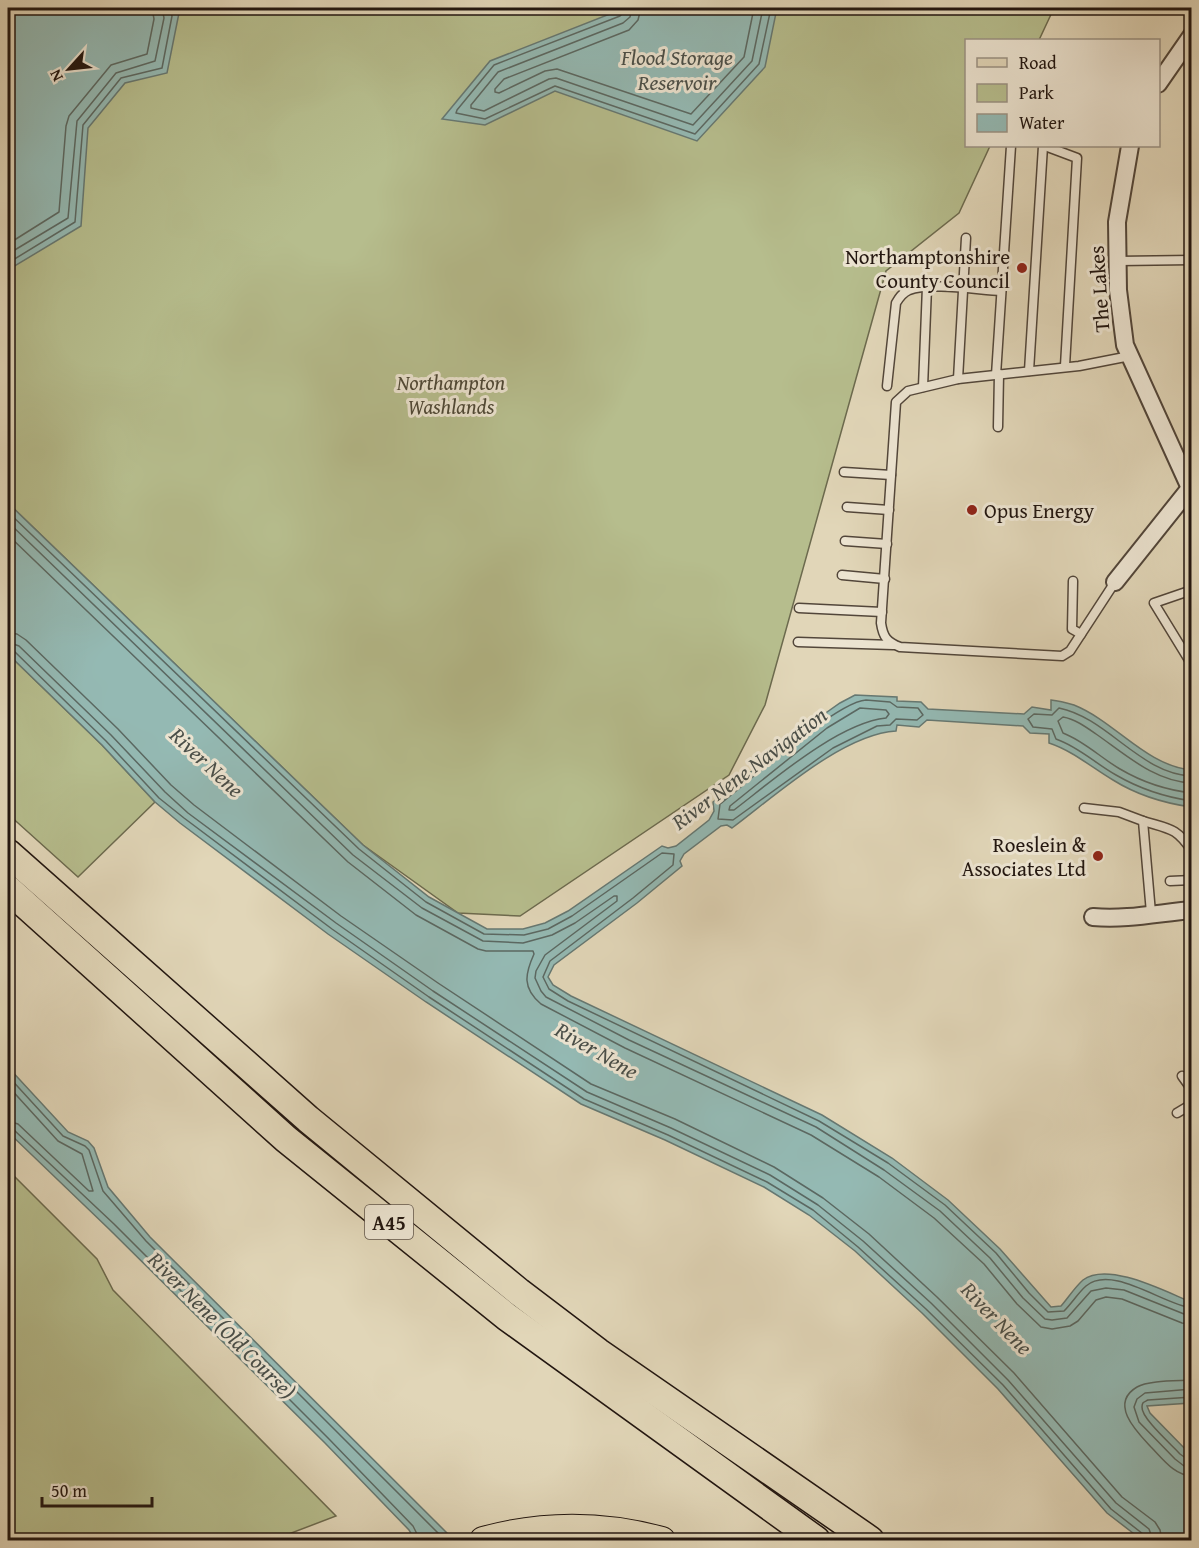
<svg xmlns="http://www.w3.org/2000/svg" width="1199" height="1548" font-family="'Gentium Book Plus',serif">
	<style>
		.green { fill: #b6bd8d; stroke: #6c6a4e; stroke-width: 1.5 }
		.water { fill: #94b9b3; stroke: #667872; stroke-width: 1.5 }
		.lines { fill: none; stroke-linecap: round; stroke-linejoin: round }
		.shore { stroke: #5b6862; stroke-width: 1.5 }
		.service-casing { stroke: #52463a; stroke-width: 11 }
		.minor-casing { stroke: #52463a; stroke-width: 20 }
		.primary-casing { stroke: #221610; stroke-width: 28 }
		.trunk-casing { stroke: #221610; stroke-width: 30 }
		.service { stroke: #ece4d1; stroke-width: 8 }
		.minor { stroke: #ece4d1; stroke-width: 16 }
		.primary { stroke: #e1d6b8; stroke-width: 26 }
		.trunk { stroke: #e1d6b8; stroke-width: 27 }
		.poi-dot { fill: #8f2418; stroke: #ece4d1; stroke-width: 2 }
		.labels { text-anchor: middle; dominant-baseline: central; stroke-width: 6; stroke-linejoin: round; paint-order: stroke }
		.shield { fill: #ece4d1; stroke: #5f544a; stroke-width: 1.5 }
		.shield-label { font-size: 20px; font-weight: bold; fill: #221610 }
		.poi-label { font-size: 21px; fill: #221610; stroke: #ece4d1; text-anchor: end }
		.street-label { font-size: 21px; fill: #221610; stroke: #ece4d1 }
		.park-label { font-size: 21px; font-style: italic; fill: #4e4836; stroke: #ece4d1 }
		.water-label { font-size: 22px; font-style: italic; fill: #4a4f49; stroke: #ece4d1 }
	</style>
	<rect width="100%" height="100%" fill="#e1d6b8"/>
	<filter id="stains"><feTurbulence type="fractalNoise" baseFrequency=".00333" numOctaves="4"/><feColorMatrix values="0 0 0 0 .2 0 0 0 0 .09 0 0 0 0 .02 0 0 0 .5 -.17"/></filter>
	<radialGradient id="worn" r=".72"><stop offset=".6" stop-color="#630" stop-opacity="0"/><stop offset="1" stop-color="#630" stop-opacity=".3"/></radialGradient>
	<g class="green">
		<polygon points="8,8 1054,8 1039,40 966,40 966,146 990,146 959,213 886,271 765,705 729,775 520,916 458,913 363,845 8,503"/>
		<polygon points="8,654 102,745 155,802 78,877 8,814"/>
		<polygon points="8,1170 97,1259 113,1290 336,1516 273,1540 18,1540 8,1532"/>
	</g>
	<g class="water">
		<polygon points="8,8 172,8 179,13 167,73 125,83 88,128 81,226 8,270"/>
		<polygon points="625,8 777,8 765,67 697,141 555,91 485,125 442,119 490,61"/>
		<path d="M8,503L363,845L429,897L487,929H523L545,923L568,911L662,846L668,848L676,846L709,820L714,811L713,802L820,717L840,703L855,695L897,697V701L921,702L928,709L1024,714L1032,707L1051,710V700C1059,701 1067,703 1074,705C1116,722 1145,765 1191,770V807C1163,803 1137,795 1113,780C1091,767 1073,751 1049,743V734L1030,733L1023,726L927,720L919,727L897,725L896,731C843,734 775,796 732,828L727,825L721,826L684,854L680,861L682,866L637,903L554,965L548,977L553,985L571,996L822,1115L892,1158L948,1200L1000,1249L1051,1307L1061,1306C1068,1298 1075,1287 1083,1280C1108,1261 1166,1292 1191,1302V1403L1147,1406L1150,1413L1191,1455V1540H1142L1107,1513L998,1389L922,1313L855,1251L809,1215L764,1187L665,1140L581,1104L426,1002L328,934L180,823L155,802L102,745L8,654Z"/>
		<polygon points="8,1067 68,1132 88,1141 94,1148 108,1187 150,1237 454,1540 415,1540 409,1530 325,1443 109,1229 8,1132"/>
	</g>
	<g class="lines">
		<g class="shore">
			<polyline points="624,8 624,12 620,16 494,65 457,110 456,113 485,119 555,86 695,134 759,64 771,8"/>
			<polyline points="632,8 630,17 623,23 498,72 471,105 471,108 484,111 549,79 556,78 693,125 752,61 763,8"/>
			<polyline points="641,8 638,20 629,30 504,79 495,89 495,92 499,93 545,71 557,69 691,114 744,57 754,8"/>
			<polyline points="8,244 59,212 66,126 69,116 111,65 147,54 154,19 152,8"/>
			<polyline points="8,254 68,218 77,121 116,73 155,61 164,18 162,8"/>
			<polyline points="8,263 75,222 83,125 121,78 162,68 172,16 169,8"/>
			<path d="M8,512L359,849L426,902L484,934L524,935L548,929L572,916L662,853L674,854L673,865L633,898L550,961L543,977L549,989L568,1001L819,1121L888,1163L945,1205L996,1253L1029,1293L1048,1312L1064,1311C1072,1303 1078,1293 1086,1286C1112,1264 1164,1305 1192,1308"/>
			<polyline points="8,522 353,855 422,908 483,941 523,943 552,935 575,923 614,896 617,896 617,901 545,955 536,971 535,978 541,991 546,997 629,1040 816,1127 884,1170 940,1211 990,1258 1023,1298 1045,1319 1052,1320 1067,1318 1091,1291 1106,1288 1124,1290 1184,1314 1192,1315"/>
			<path d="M8,535L348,862L416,915L478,949L486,951H533L534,954C525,974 522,988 541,1004L625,1048L811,1135L879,1177L934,1218L984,1264L1017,1304L1041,1327L1052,1329L1070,1326L1078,1321L1096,1300L1106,1297L1122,1299L1182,1323L1192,1324"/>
			<polyline points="8,633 17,634 26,640 118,729 171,785 194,805 341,916 438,983 591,1084 675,1119 774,1167 823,1198 869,1234 937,1297 1014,1373 1122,1497 1155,1522 1160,1530 1162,1540"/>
			<polyline points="8,642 19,646 111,735 165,792 188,813 336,923 433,991 587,1092 671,1128 770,1175 818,1205 863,1241 931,1303 1008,1380 1116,1503 1149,1529 1153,1540"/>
			<polyline points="8,650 14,651 106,741 159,798 184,818 332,929 429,997 584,1099 668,1135 767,1182 813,1210 858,1247 926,1309 1003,1385 1111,1509 1143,1534 1145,1540"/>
			<path d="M866,700L890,702L897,707L918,708L923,715L917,720L896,719L890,725L877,726L833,748L733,820L718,819L720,804C748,782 836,702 866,700Z"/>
			<path d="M860,708L886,710L889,714L886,718C838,723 772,781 734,810H729L730,806L827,728Z"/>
			<path d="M1192,776C1140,774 1108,718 1059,708L1052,715L1034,714L1028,719L1033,727L1052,729L1056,739C1079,747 1096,764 1116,775C1140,789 1164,797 1192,801"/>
			<path d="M1192,783C1155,782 1125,754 1096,734C1086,727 1075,719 1063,717L1058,721L1063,733C1084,741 1101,758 1120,769C1142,782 1166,790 1192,793"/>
			<polyline points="8,1076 63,1136 85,1146 89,1150 103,1191 146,1241 445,1540"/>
			<polyline points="8,1086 58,1141 82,1154 93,1191 89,1191 18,1124 8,1121"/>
			<polyline points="8,1129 14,1130 114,1224 329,1439 413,1526 420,1540"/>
			<path d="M1192,1380C1178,1381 1148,1380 1137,1387C1108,1404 1138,1433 1151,1447C1163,1459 1174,1475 1192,1476"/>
			<polyline points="1192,1389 1145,1393 1137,1399 1134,1407 1139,1422 1175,1459 1184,1466 1192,1467"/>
			<path d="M1192,1397L1148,1400C1144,1402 1142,1402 1142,1407C1141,1418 1172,1445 1180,1454L1187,1459H1192"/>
		</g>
		<g class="service-casing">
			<g id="service">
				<polyline points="1045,146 1077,158 1065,366"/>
				<polyline points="1118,261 1192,260"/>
				<polyline points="1029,371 1043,146"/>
				<polyline points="996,375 1011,146"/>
				<polyline points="958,379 966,238"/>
				<path d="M887,386L896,303C899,298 902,293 909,290C930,282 978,290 1001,291"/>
				<polyline points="923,387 927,287"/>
				<polyline points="998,427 999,374"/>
				<polyline points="844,472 891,475"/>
				<polyline points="847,507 889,510"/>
				<polyline points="845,541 887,544"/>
				<polyline points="842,575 885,579"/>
				<polyline points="1073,581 1072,629 1081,634"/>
				<path d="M1115,582L1070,651L1062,656L900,647C887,642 883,637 881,623L896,402L908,391L958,379L1079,366L1130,356"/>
				<polyline points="1192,590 1154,603 1192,665"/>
				<polyline points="799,608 882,612"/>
				<polyline points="798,642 893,645"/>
				<polyline points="1084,808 1119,812 1143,821 1151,913"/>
				<path d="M1143,821C1169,829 1176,827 1192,851"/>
				<polyline points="1170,881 1192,880"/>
				<polyline points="1182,1076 1192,1090"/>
				<polyline points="1177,1113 1192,1104"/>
			</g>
		</g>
		<g class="minor-casing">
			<g id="minor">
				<polyline points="1158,84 1192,35"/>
				<polyline points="1130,146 1117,222 1118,290 1125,345 1190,488 1192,488"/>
				<polyline points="1115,582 1190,488"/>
				<path d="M1093,917C1126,920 1158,913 1192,910"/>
			</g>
		</g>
		<g class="primary-casing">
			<path id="primary" d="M483,1540C541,1524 603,1524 662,1540"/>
		</g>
		<g class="trunk-casing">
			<g id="trunk">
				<polyline points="8,853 308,1119 519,1292 598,1352 870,1540"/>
				<polyline points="8,889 286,1139 507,1317 816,1540"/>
			</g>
		</g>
		<use href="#service" class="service"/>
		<use href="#minor" class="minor"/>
		<use href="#primary" class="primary"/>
		<use href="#trunk" class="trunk"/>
	</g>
	<g class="poi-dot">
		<circle cx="1022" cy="268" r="6"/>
		<circle cx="972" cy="510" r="6"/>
		<circle cx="1098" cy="856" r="6"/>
	</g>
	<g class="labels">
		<rect class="shield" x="365" y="1205" width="48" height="34" rx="4.5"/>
		<g class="shield-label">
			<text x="389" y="1222">A45</text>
		</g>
		<g class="poi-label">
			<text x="1010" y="256">Northamptonshire<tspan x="1010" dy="24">County Council</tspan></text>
			<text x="984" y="510" text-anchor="start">Opus Energy</text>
			<text x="1086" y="844">Roeslein &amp;<tspan x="1086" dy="24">Associates Ltd</tspan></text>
		</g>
		<g class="street-label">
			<text transform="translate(1099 289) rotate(-94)">The Lakes</text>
		</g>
		<g class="park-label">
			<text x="451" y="382">Northampton<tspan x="451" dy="24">Washlands</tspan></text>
		</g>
		<g class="water-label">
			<text x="677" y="57">Flood Storage<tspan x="677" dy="25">Reservoir</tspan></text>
			<text transform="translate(207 762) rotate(43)">River Nene</text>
			<text transform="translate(749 768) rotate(-37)">River Nene Navigation</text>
			<text transform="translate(597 1050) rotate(30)">River Nene</text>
			<text transform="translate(997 1318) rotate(46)">River Nene</text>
			<text transform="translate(222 1325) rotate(45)">River Nene (Old Course)</text>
		</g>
	</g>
	<rect width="1199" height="1548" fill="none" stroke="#e1d6b8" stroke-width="30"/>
	<rect x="9" y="9" width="1181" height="1530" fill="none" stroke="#221610" stroke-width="3"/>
	<rect x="15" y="15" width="1169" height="1518" fill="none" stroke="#221610" stroke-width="1.5"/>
	<rect x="965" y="39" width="195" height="108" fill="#ece4d1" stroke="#9b9284" stroke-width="1.5"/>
	<rect x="977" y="58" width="30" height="9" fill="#e1d6b8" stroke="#9b9284" stroke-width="1.5"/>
	<text x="1019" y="69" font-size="18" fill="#221610">Road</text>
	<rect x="977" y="84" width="30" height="18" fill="#b6bd8d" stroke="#9b9284" stroke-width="1.5"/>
	<text x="1019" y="99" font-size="18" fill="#221610">Park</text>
	<rect x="977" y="114" width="30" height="18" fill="#94b9b3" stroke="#9b9284" stroke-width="1.5"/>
	<text x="1019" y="129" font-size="18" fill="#221610">Water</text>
	<g transform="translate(69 69) rotate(243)" stroke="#ece4d1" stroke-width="4.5" paint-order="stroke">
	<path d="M0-4.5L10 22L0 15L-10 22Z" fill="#221610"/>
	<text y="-9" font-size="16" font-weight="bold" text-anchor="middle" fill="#221610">N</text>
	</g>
	<path d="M42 1497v9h110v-9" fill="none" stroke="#221610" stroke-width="3"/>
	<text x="51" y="1497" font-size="18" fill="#221610" stroke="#ece4d1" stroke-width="4.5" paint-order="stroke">50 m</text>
	<rect width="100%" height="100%" filter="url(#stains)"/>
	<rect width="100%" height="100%" fill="url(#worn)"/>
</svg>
